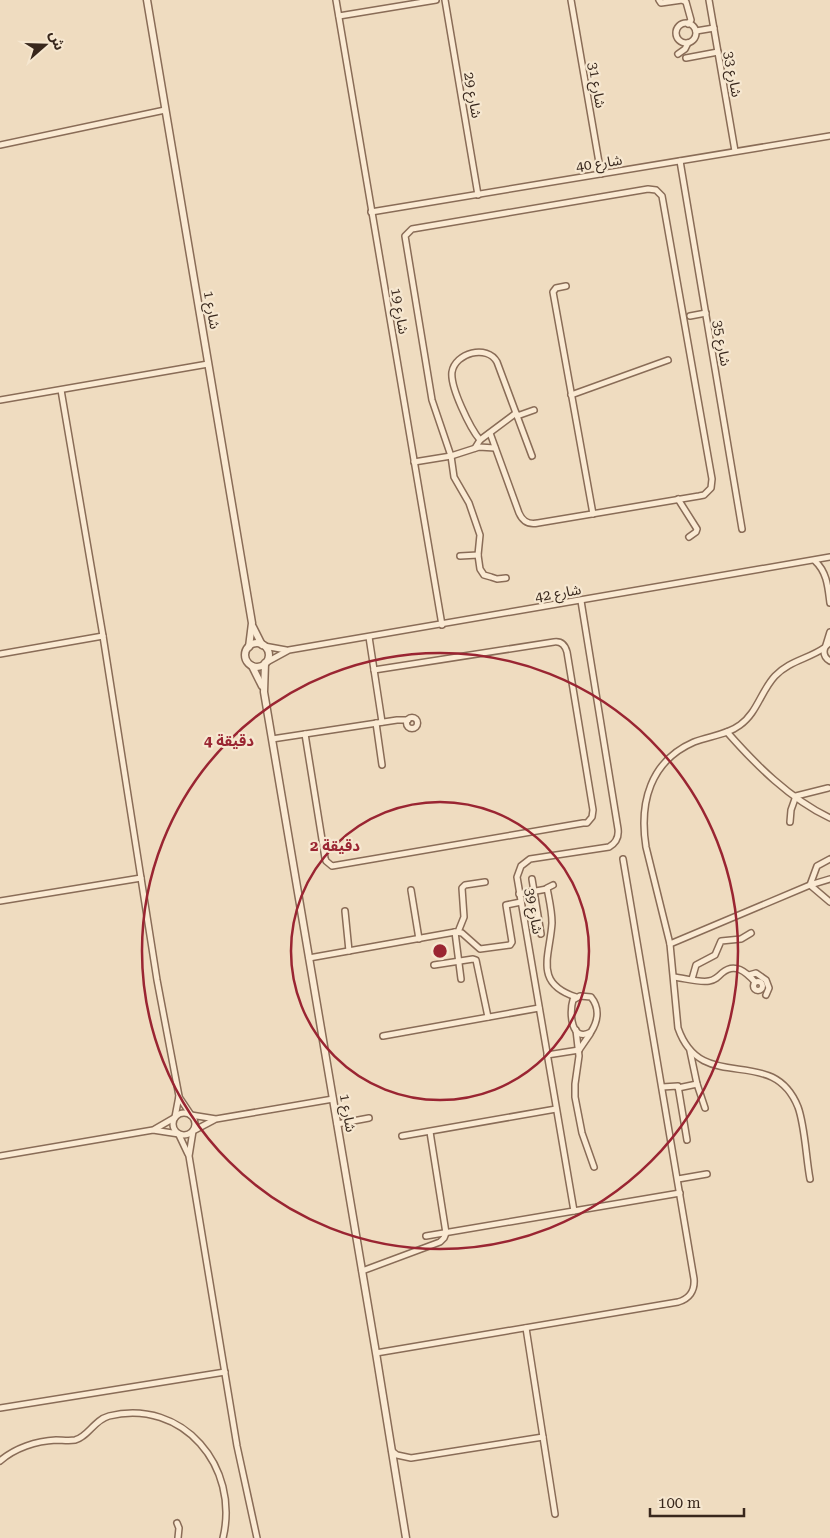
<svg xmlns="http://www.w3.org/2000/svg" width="830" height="1538" font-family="'Roboto Serif','Noto Sans Arabic',serif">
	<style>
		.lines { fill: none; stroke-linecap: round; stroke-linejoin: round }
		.minor-casing { stroke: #896c57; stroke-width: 8 }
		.tertiary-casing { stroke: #896c57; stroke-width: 9 }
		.minor { stroke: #faead3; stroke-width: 5 }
		.tertiary { stroke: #faead3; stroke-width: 6 }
		.ring { fill: none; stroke: #9a2532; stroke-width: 2.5 }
		.labels { text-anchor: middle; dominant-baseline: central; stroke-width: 4.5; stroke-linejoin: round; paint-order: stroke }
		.street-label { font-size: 14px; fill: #38271c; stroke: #f6e7d0 }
		.centre { fill: #9a2532; stroke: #f6e7d0; stroke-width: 2.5 }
		.ring-label { font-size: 15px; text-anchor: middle; font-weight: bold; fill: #9a2532; stroke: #f6e7d0; stroke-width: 4.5; stroke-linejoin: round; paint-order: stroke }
	</style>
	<rect width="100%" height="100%" fill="#efdcc0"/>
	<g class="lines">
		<g class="minor-casing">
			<g id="minor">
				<polyline points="336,0 442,625"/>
				<polyline points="445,0 478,195"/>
				<polyline points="571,0 601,174"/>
				<polyline points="659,0 661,3 682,0 686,2 691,20 688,24"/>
				<polyline points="709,0 735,151"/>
				<polyline points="339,16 436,0"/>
				<circle cx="686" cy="33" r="10"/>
				<polyline points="696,31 714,28"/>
				<polyline points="678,54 685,49 688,43"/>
				<polyline points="686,58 718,52"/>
				<polyline points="0,145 165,110"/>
				<polyline points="680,161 742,529"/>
				<polyline points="371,212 830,136"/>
				<polyline points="566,286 556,288 553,292 593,514"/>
				<polyline points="690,316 706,313"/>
				<polyline points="61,390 103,636 157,980 179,1096 175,1117"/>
				<polyline points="571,395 668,360"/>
				<polyline points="0,400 208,364"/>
				<polyline points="517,416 534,410"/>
				<path d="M490,433L519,513C523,522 529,525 538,523L699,496L704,495L711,488L712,479L662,196L656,190L648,189L412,229L405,236L432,400L451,456L454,477L469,503L480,535L478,555L480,569L484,575L491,577L497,579L506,578"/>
				<path d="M480,440C470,428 450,387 452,372C455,353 487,344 497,362L532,456"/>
				<polyline points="475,448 480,440 516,413"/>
				<polyline points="414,462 451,456 479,447 495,448"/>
				<polyline points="678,499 697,529 696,532 689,537"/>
				<polyline points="460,556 478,555"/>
				<path d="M815,561C827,572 828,587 830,603"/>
				<polyline points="369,637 382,722"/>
				<path d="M830,643C822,647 822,656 830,661"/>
				<polyline points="826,645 830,632"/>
				<polyline points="264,646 286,650"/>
				<polyline points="0,654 103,636"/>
				<polyline points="267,662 289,650 830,557"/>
				<circle cx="412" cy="723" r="5.5"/>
				<polyline points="376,723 382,765"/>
				<path d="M727,732C756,765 790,799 830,818"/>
				<path d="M305,734L325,858L326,861L332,866L583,823H587L592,817L593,810L567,652C565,645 561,641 554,642L374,670"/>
				<polyline points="272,739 397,720 408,720"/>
				<polyline points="790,822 791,810 796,796 828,788"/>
				<polyline points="830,859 817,866 810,885 830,902"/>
				<polyline points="532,879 541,934"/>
				<path d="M553,885L547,888C549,899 552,911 552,923C550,956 533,983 576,997"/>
				<polyline points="411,890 419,939"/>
				<polyline points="519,894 547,889"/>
				<polyline points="0,901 141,878"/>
				<polyline points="345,911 349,951"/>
				<polyline points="455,932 461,979"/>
				<polyline points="458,932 464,917 462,888 465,885 485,882"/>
				<polyline points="670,944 810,885 830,879"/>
				<polyline points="309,958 455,932 462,933 480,949 510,945 512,942 506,905 521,902"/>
				<polyline points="434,965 473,959 476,960 488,1017"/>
				<polyline points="749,975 756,973 766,980 769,988 766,995"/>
				<path d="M674,977C684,978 700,983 709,981C715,980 718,977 722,973C735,962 746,972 755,982"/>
				<polyline points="692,979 696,965 715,955 721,941 741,939 751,933"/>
				<circle cx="758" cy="986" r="4.5"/>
				<path d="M580,996L591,997C600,1008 598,1021 591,1032C571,1043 569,1013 573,1000Z"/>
				<polyline points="576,1030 579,1056 575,1084 575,1097 582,1133 594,1167"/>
				<polyline points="383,1036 539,1008"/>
				<polyline points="579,1050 590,1034"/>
				<polyline points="690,1051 697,1084 705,1108"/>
				<polyline points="547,1055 579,1050"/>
				<polyline points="662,1087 678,1086 687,1140"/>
				<polyline points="678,1088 697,1084"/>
				<polyline points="179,1097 191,1115"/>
				<circle cx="184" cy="1124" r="11"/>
				<polyline points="191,1115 216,1119 333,1099"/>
				<polyline points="337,1124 369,1118"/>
				<polyline points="155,1129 174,1118"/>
				<polyline points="195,1130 214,1120"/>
				<polyline points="193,1131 189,1156 237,1446 257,1538"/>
				<polyline points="179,1135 188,1154"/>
				<polyline points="402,1136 556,1109"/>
				<polyline points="0,1156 153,1130 179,1134"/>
				<polyline points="678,1179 707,1174"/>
				<path d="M810,1179C806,1158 805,1126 798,1107C772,1042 702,1097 678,1028L670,944L646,847C639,803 650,761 694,742C709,736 727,735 740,725C757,713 761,691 775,676C789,661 808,659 824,648"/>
				<path d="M574,1211L517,877L521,866L530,859L609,847C616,843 619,837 618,829L581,601"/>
				<polyline points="426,1236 680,1193"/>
				<polyline points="362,1271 440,1242 444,1238 446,1233 430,1132"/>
				<polyline points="526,1328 555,1514"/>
				<path d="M376,1353L678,1302C689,1299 695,1291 694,1279L623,859"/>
				<polyline points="0,1408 225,1372"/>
				<polyline points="392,1451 397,1455 411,1458 543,1437"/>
				<path d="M0,1461C15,1448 36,1441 56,1440C62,1440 69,1441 75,1440C88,1437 94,1420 109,1416C183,1398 240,1467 223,1538"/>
				<polyline points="177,1523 179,1528 178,1538"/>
			</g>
		</g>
		<g class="tertiary-casing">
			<g id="tertiary">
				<polyline points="147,0 252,623 249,647"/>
				<polyline points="253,627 262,645"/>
				<circle cx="257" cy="655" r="12"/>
				<polyline points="265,663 264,692 376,1353 406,1538"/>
				<polyline points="252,666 262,686"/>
			</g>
		</g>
		<use href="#minor" class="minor"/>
		<use href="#tertiary" class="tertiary"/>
	</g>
	<g class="ring">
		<circle cx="440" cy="951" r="149"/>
		<circle cx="440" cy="951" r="298"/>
	</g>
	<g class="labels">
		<g class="street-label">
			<text transform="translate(733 74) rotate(80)">شارع 33</text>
			<text transform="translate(597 85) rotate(80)">شارع 31</text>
			<text transform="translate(473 95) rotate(80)">شارع 29</text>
			<text transform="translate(599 163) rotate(-9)">شارع 40</text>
			<text transform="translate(212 310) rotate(80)">شارع 1</text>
			<text transform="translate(400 311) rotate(80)">شارع 19</text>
			<text transform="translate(722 343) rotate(80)">شارع 35</text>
			<text transform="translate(558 593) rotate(-10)">شارع 42</text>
			<text transform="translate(534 911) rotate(80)">شارع 39</text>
			<text transform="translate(348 1113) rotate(80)">شارع 1</text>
		</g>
	</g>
	<circle cx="440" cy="951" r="8" class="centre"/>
	<g class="ring-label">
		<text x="229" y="746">4 دقيقة</text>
		<text x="335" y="851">2 دقيقة</text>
	</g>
	<g transform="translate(45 45) rotate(70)" stroke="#f6e7d0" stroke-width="4" paint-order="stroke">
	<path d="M0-4L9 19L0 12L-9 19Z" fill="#38271c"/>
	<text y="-8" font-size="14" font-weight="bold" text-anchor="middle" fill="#38271c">ش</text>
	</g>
	<path d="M650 1508v8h94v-8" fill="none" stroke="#38271c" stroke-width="2.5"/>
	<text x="658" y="1508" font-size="15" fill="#38271c" stroke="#f6e7d0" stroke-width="4" paint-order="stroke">100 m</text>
</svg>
